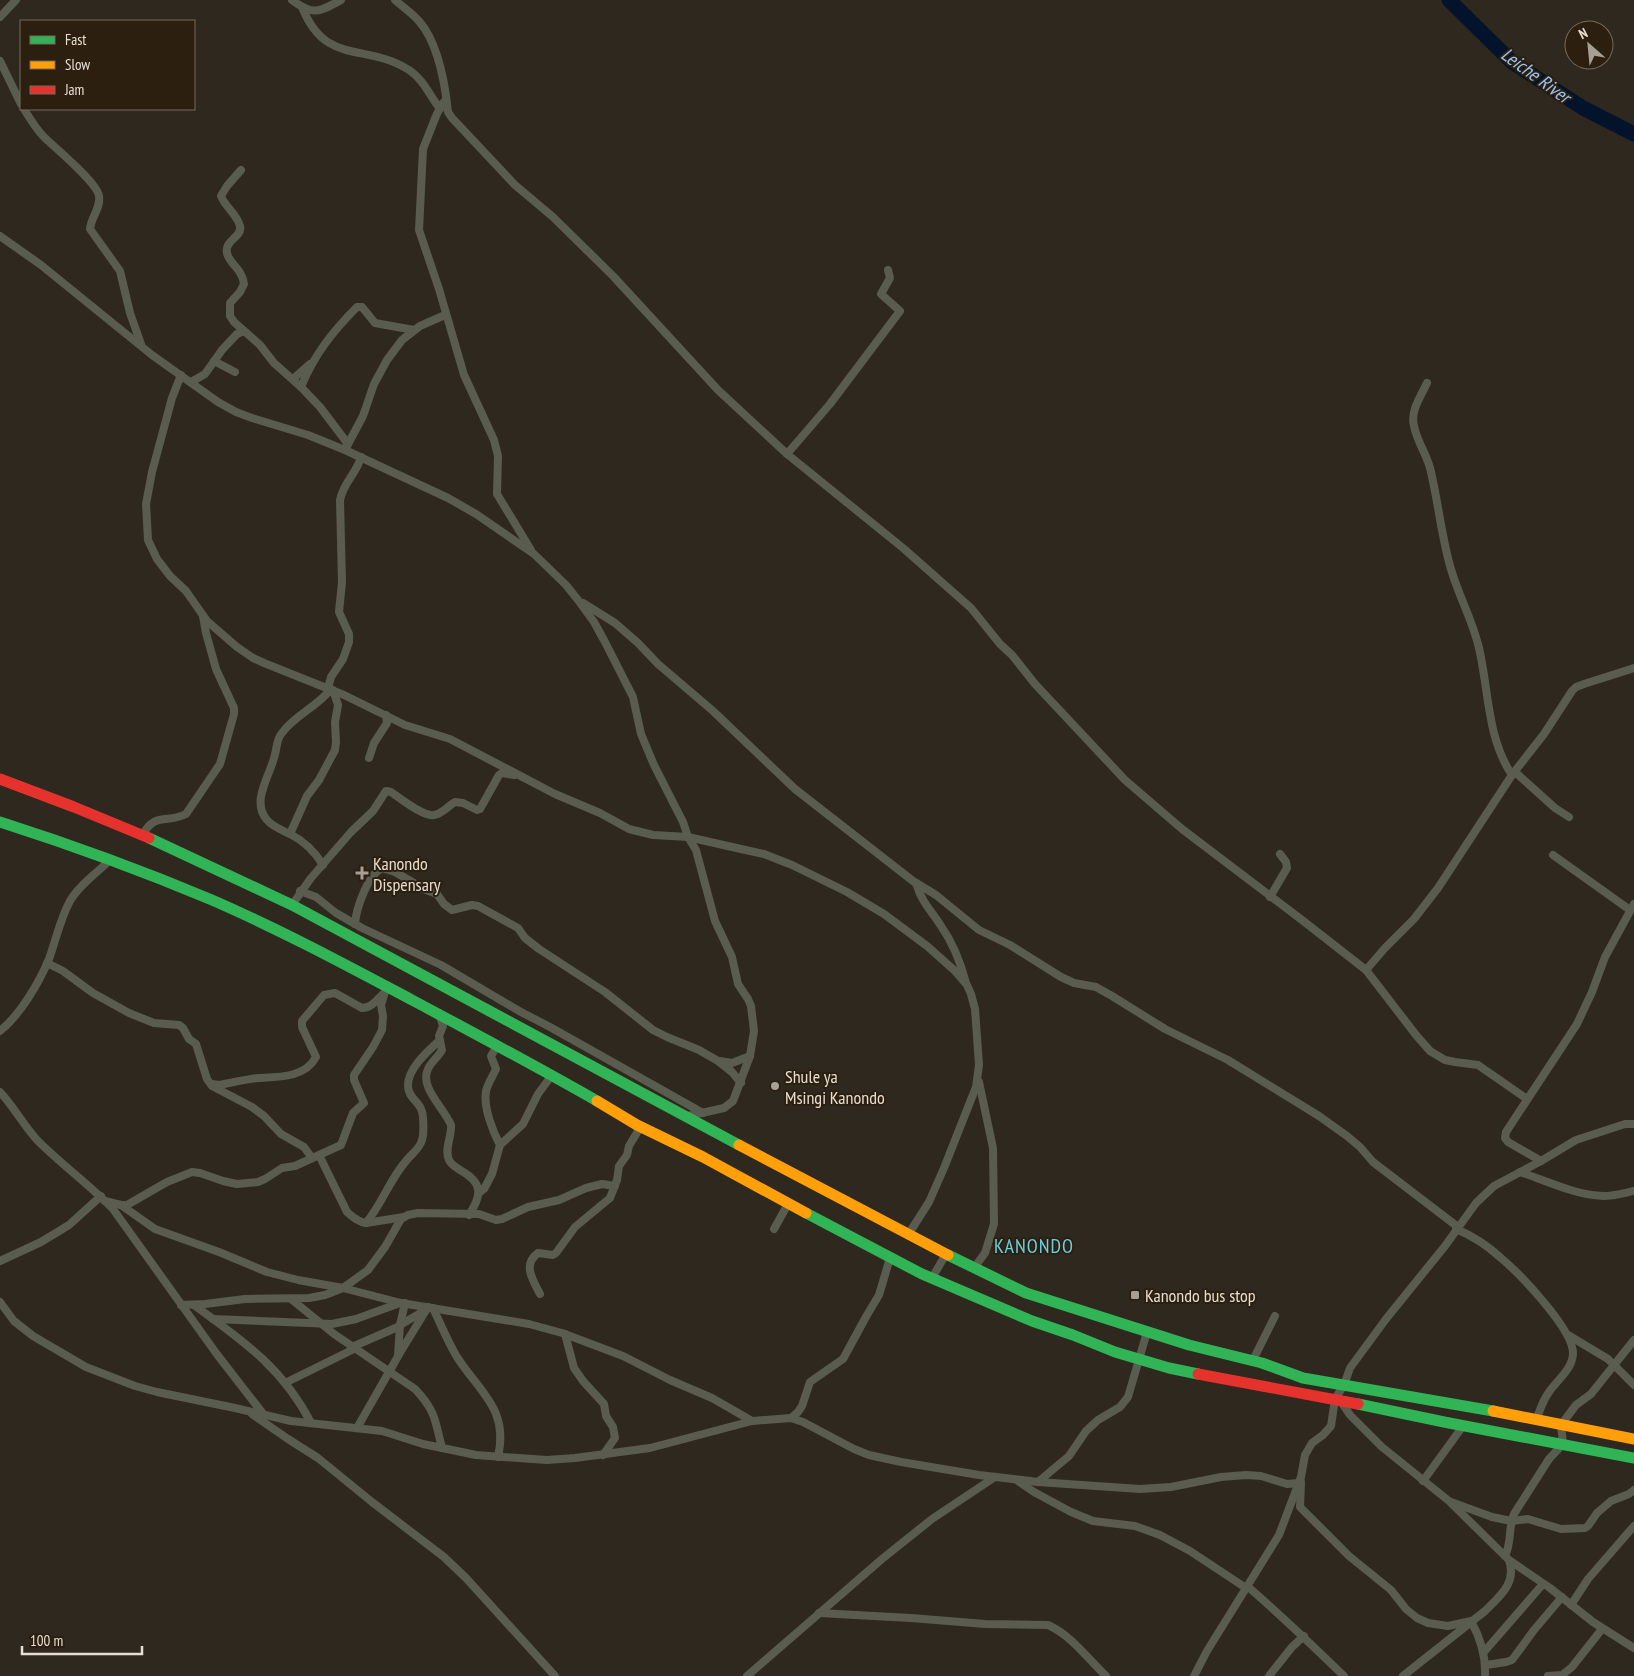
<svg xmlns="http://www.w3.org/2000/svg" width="1634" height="1676" font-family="'PT Sans Narrow',sans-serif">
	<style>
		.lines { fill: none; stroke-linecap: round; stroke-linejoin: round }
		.river { stroke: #04132c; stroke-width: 15 }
		.street { stroke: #5a5c50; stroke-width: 8 }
		.fast { stroke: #30b455; stroke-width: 11 }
		.slow { stroke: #ff9f0a; stroke-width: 11 }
		.jam { stroke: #e5322d; stroke-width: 11 }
		.poi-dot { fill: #a79e94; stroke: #2c1f0f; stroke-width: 2 }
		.labels { text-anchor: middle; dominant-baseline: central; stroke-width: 4; stroke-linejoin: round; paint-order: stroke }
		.poi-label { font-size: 18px; fill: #e7ded3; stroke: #2c1f0f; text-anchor: start }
		.water-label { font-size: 19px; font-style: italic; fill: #99c3f4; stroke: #2c1f0f }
		.quarter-label { font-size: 20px; letter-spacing: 1px; fill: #68cfe4; stroke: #2c1f0f }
	</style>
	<rect width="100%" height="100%" fill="#2f281f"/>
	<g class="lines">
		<polyline class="river" points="1449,0 1512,62 1583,108 1634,134"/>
		<g class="street">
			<path d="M292,0C313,16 319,12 341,0"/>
			<path d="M395,0C403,7 412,13 419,21C438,43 445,83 448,112L452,118L515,185L553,217L613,276L718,390L787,454L903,548L971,608L1000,644L1012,655L1035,684L1125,780L1182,829L1302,920L1366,970L1416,1035L1430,1051L1445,1060L1455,1062L1478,1065L1527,1099"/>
			<path d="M302,7C326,67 365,42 409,70C423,79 430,96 440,109"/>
			<polyline points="0,17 16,0"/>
			<polyline points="0,61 21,104"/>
			<polyline points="446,100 442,104 436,116 423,149 419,230 439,289 464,375 494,440 498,456 497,494 531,550"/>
			<path d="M24,109C30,119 36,129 44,137C55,148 97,182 99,196C101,208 91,217 90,229L120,271L130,313L141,344"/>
			<path d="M241,170L227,186L221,196C225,207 237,214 240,226C243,237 224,240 227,253C229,264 242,268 244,284L240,292L230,303V316L234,322L260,345L274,363L301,387L320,407L348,444"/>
			<polyline points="0,236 41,265 152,355 218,402 236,412 252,418 308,435 345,450 448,498 476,514 534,554 566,585 578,600 594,622 605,642 633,697 641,734 654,765 683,822 688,837 696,850 715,921 732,957 738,984 748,999 751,1006 754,1031 750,1056 733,1101 724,1108 688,1116"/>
			<polyline points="214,361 235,372"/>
			<polyline points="181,375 172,398 152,472 146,504 148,540 157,559 170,576 186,591 207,621 237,647 253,658 264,663 344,695 405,725 450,739 555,794 600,813 629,829 653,835 688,837 741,849 764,854 792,865 847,892 884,914 927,946 954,970 967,985 971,994 975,1009 979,1065 976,1087 944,1168 929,1202 908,1235"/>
			<polyline points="293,379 310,364"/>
			<polyline points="191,382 205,374 222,350 237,334 244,331"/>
			<path d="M1427,383C1421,396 1410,411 1414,426C1417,442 1428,456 1431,472C1438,502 1441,532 1449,562C1456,591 1472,618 1479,648C1489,691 1487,738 1512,775"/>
			<path d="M301,387C314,355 333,331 357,307H362L375,323L414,330"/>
			<polyline points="347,446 363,416 374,384 387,360 402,340 420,326 445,315"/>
			<polyline points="787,454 830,404 900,311 881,294 890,278 888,270"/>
			<polyline points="583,603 615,623 638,643 658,664 713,711 795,789 913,881 936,895 979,930 1010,945 1061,977 1074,983 1096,987 1112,996 1165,1029 1228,1060 1319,1116 1347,1136 1360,1147 1373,1162 1458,1227"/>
			<path d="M328,688L331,677L343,659L349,642V634L339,612L342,582L340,500C343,483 357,473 361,457"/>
			<polyline points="369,758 374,743 387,723 386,715"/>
			<polyline points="1515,772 1555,808 1569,817"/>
			<polyline points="290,834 307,796 319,780 335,750 336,742 335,722 338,705 333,690"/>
			<path d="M142,836C155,811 167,824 186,814L220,764L234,714V708L216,669L206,633L203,616"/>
			<polyline points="1553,855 1630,910"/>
			<path d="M323,865C315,852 304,841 290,834C282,830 273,827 267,820C251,802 269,777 274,758C277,750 276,739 282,733C295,715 317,707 331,689"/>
			<path d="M916,883C922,903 931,910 941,926C953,943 961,964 966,983"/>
			<polyline points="300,891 316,897 336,913 362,928 441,965 521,1012 550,1027 703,1113"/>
			<polyline points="1270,897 1287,868 1286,862 1280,854"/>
			<path d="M292,905L311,878L351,832L373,811L386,791L391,792C400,798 423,817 434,815C442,814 448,806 455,802L463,803L477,810L480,809L499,775L502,773L514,775"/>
			<path d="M355,924C356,909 368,874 382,868L395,872L426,890L437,894L444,904L452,910L472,905L478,906L518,928L525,938L539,949L605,992L653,1030L667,1037L699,1050L718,1061L732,1072L741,1083"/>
			<polyline points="47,963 63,971 93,993 129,1013 154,1023 179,1025 183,1028 189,1039 196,1044 207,1079 212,1086 252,1107 264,1116 281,1134 304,1147 312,1158"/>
			<polyline points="1366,970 1385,948 1414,919 1438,888 1512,775 1544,734 1572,691 1576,687 1584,684 1634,668"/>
			<path d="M439,1013L443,1026L439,1036L442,1050C438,1057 431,1062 428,1069C419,1087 444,1108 451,1125C452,1136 444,1149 449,1160C451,1165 456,1167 460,1170C482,1182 483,1194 469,1215"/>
			<path d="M0,1031C20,1015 39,983 49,959C56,940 60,919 70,901C79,885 97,873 110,860"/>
			<path d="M497,1046L491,1056L496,1069C493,1076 488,1083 486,1091C483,1107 493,1132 500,1145"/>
			<polyline points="720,1061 732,1063 750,1056"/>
			<path d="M212,1084L219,1085C232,1083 245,1079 258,1078C278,1077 305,1078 316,1057L302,1027V1021L324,995L335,993L362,1008C371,1008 377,1000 383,994"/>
			<path d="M0,1092C14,1107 24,1126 38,1141C62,1165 90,1185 113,1209L216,1353L264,1415"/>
			<path d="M319,1155L347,1212C353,1217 358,1222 366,1223L404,1217"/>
			<polyline points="1541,1161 1508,1142 1505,1138 1506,1132 1577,1024 1592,992 1605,957 1634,904"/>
			<path d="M1520,1172C1547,1181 1575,1195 1603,1196C1614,1196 1624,1193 1634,1191"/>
			<polyline points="479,1193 484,1189 492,1174 500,1145 523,1124 538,1094 552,1075"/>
			<polyline points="105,1201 121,1205 127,1205 167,1182 192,1172 200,1173 223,1181 237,1184 258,1182 265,1179 282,1168 295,1166 341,1145 353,1113 364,1103 354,1080 354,1075 373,1047 382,1030 383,1016 381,1005 387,985"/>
			<polyline points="121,1205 155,1229 219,1252 267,1272 298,1280 343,1288 401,1303 529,1324 562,1333 623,1356 670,1380 712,1398 752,1421"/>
			<path d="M366,1223C382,1204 390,1179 406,1161C411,1154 420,1149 422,1140C424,1134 424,1114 421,1109C418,1101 408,1097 408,1086C407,1069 429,1050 440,1040"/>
			<polyline points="774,1229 788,1204"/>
			<path d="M1456,1229C1473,1236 1488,1246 1501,1258C1520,1274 1574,1330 1573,1354C1572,1370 1557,1380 1549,1392C1543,1400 1540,1410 1536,1420"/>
			<polyline points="0,1261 41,1242 69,1225 101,1196"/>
			<polyline points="974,1268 985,1253 994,1224 993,1148 979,1082"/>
			<polyline points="932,1278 946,1254"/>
			<path d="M540,1294C533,1280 522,1265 538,1253L553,1255L556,1253L575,1227L610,1198L617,1180L619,1166L627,1155L629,1146L641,1126"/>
			<path d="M291,1299L334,1334L415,1389C436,1411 435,1421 442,1448"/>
			<polyline points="0,1302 14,1321 33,1336 86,1367 135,1386 157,1392 235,1408 291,1421 382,1431 423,1444 476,1455 547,1460 575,1458 650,1448 752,1421 791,1418 803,1422 854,1449 869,1455 901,1462 979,1475 1038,1482 1140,1489 1171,1487 1221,1477 1246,1475 1261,1476 1287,1484 1299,1483"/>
			<polyline points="181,1305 205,1304 245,1299 309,1298 325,1295 343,1288 368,1270 385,1247 401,1219 408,1215 418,1213 479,1214 496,1220 502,1219 528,1207 559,1200 586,1188 602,1184 615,1186"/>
			<path d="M194,1305C242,1340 283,1368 311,1423"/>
			<path d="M433,1308C441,1325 448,1342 457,1357C480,1393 509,1409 498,1457"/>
			<polyline points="213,1319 332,1324 356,1319 400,1303"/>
			<polyline points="400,1325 426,1310"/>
			<polyline points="565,1334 574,1368 583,1381 604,1404 606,1416 613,1427 615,1438 603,1455"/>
			<polyline points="1568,1335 1608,1359 1634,1385"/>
			<polyline points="352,1347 400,1326"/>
			<polyline points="398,1355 400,1325 405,1303"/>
			<polyline points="1253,1360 1275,1316"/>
			<polyline points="285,1383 354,1349"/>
			<polyline points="1340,1400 1350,1415 1382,1447 1449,1501 1509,1560 1550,1588 1593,1622 1634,1648"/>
			<polyline points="252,1414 288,1439 318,1458 372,1502 444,1557 466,1578 555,1676"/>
			<polyline points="791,1418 798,1412 802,1406 810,1382 843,1359 867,1315 879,1295 890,1258"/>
			<polyline points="357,1428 401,1351 428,1307"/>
			<polyline points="1018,1481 1034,1492 1071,1512 1093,1521 1135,1526 1160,1535 1190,1551 1246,1588"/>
			<polyline points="1423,1481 1463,1426"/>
			<polyline points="1038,1482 1069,1456 1086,1431 1098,1420 1120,1407 1128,1397 1147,1332"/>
			<path d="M1301,1482L1300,1507L1349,1556L1391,1590L1406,1609L1417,1618L1428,1623L1448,1626L1471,1621C1481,1639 1486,1656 1485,1676"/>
			<polyline points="1451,1502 1492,1517 1511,1521 1528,1519 1561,1529 1585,1528 1588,1526 1597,1513 1611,1501 1629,1494 1634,1490"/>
			<path d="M1505,1556C1512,1542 1508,1528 1514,1514L1549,1459L1563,1444L1561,1425L1576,1405L1591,1394L1634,1340"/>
			<path d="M1247,1586C1281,1615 1312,1645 1344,1676"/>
			<polyline points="1571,1605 1588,1579 1634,1526"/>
			<path d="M819,1613L911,1618L985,1624L1048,1625C1071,1635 1088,1659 1106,1676"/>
			<polyline points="1484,1652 1543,1584"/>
			<polyline points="1486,1665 1506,1662 1512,1660 1534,1630 1562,1597"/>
			<polyline points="747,1676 882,1559 932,1519 995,1477"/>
			<polyline points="1194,1676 1207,1651 1279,1535 1301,1477 1305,1455 1312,1443 1323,1435 1331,1426 1335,1399 1344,1385 1350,1368 1386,1319 1445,1246 1476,1203 1494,1186 1541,1161 1576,1140 1625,1124 1634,1124"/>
			<polyline points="1269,1676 1292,1647 1304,1636"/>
			<path d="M1403,1676L1485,1611C1500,1596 1517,1583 1509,1560"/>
			<polyline points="1548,1676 1562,1675 1572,1667 1602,1629"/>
		</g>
		<g class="fast">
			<path d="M0,822C72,845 143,871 212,900C281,930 346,965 412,1000C474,1033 536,1066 597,1101"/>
			<polyline points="149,838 292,905 739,1145"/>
			<polyline points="806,1213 922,1274 1032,1321 1073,1335 1115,1352 1169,1368 1198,1374"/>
			<polyline points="948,1255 1026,1293 1189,1345 1262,1363 1303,1378 1493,1411"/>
			<polyline points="1358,1404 1444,1422 1634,1458"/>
		</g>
		<g class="slow">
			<polyline points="597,1101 637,1125 703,1157 806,1213"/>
			<polyline points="739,1145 948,1255"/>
			<polyline points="1493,1411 1634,1439"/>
		</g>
		<g class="jam">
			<polyline points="0,779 74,807 149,838"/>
			<polyline points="1198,1374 1358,1404"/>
		</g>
	</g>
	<g class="poi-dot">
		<path d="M359.5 865.5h5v5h5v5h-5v5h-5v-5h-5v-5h5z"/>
		<circle cx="775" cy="1086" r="5"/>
		<rect x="1130" y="1290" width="10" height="10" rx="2.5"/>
	</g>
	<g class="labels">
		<g class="poi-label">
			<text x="373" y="863">Kanondo<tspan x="373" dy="21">Dispensary</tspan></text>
			<text x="785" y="1076">Shule ya<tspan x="785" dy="21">Msingi Kanondo</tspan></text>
			<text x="1145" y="1295">Kanondo bus stop</text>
		</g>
		<g class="water-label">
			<text transform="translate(1536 75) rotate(36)">Leiche River</text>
		</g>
		<g class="quarter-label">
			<text x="1034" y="1246">KANONDO</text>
		</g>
	</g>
	<rect x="20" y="20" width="175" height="90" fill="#2c1f0f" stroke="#776b5d"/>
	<rect x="30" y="36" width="25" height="8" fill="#30b455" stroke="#776b5d"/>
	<text x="65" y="45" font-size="15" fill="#e7ded3">Fast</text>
	<rect x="30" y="61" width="25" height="8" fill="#ff9f0a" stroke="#776b5d"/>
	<text x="65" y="70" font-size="15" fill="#e7ded3">Slow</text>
	<rect x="30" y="86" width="25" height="8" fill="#e5322d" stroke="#776b5d"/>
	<text x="65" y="95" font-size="15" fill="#e7ded3">Jam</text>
	<g transform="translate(1589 45) rotate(333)"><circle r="24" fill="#2c1f0f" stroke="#776b5d"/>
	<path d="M0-4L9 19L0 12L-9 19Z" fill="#a79e94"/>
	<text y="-8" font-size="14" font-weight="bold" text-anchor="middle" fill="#e7ded3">N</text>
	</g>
	<path d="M22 1646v8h120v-8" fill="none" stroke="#e7ded3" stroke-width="2.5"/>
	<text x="30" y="1646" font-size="15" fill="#e7ded3" stroke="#2c1f0f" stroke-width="4" paint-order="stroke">100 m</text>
</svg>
